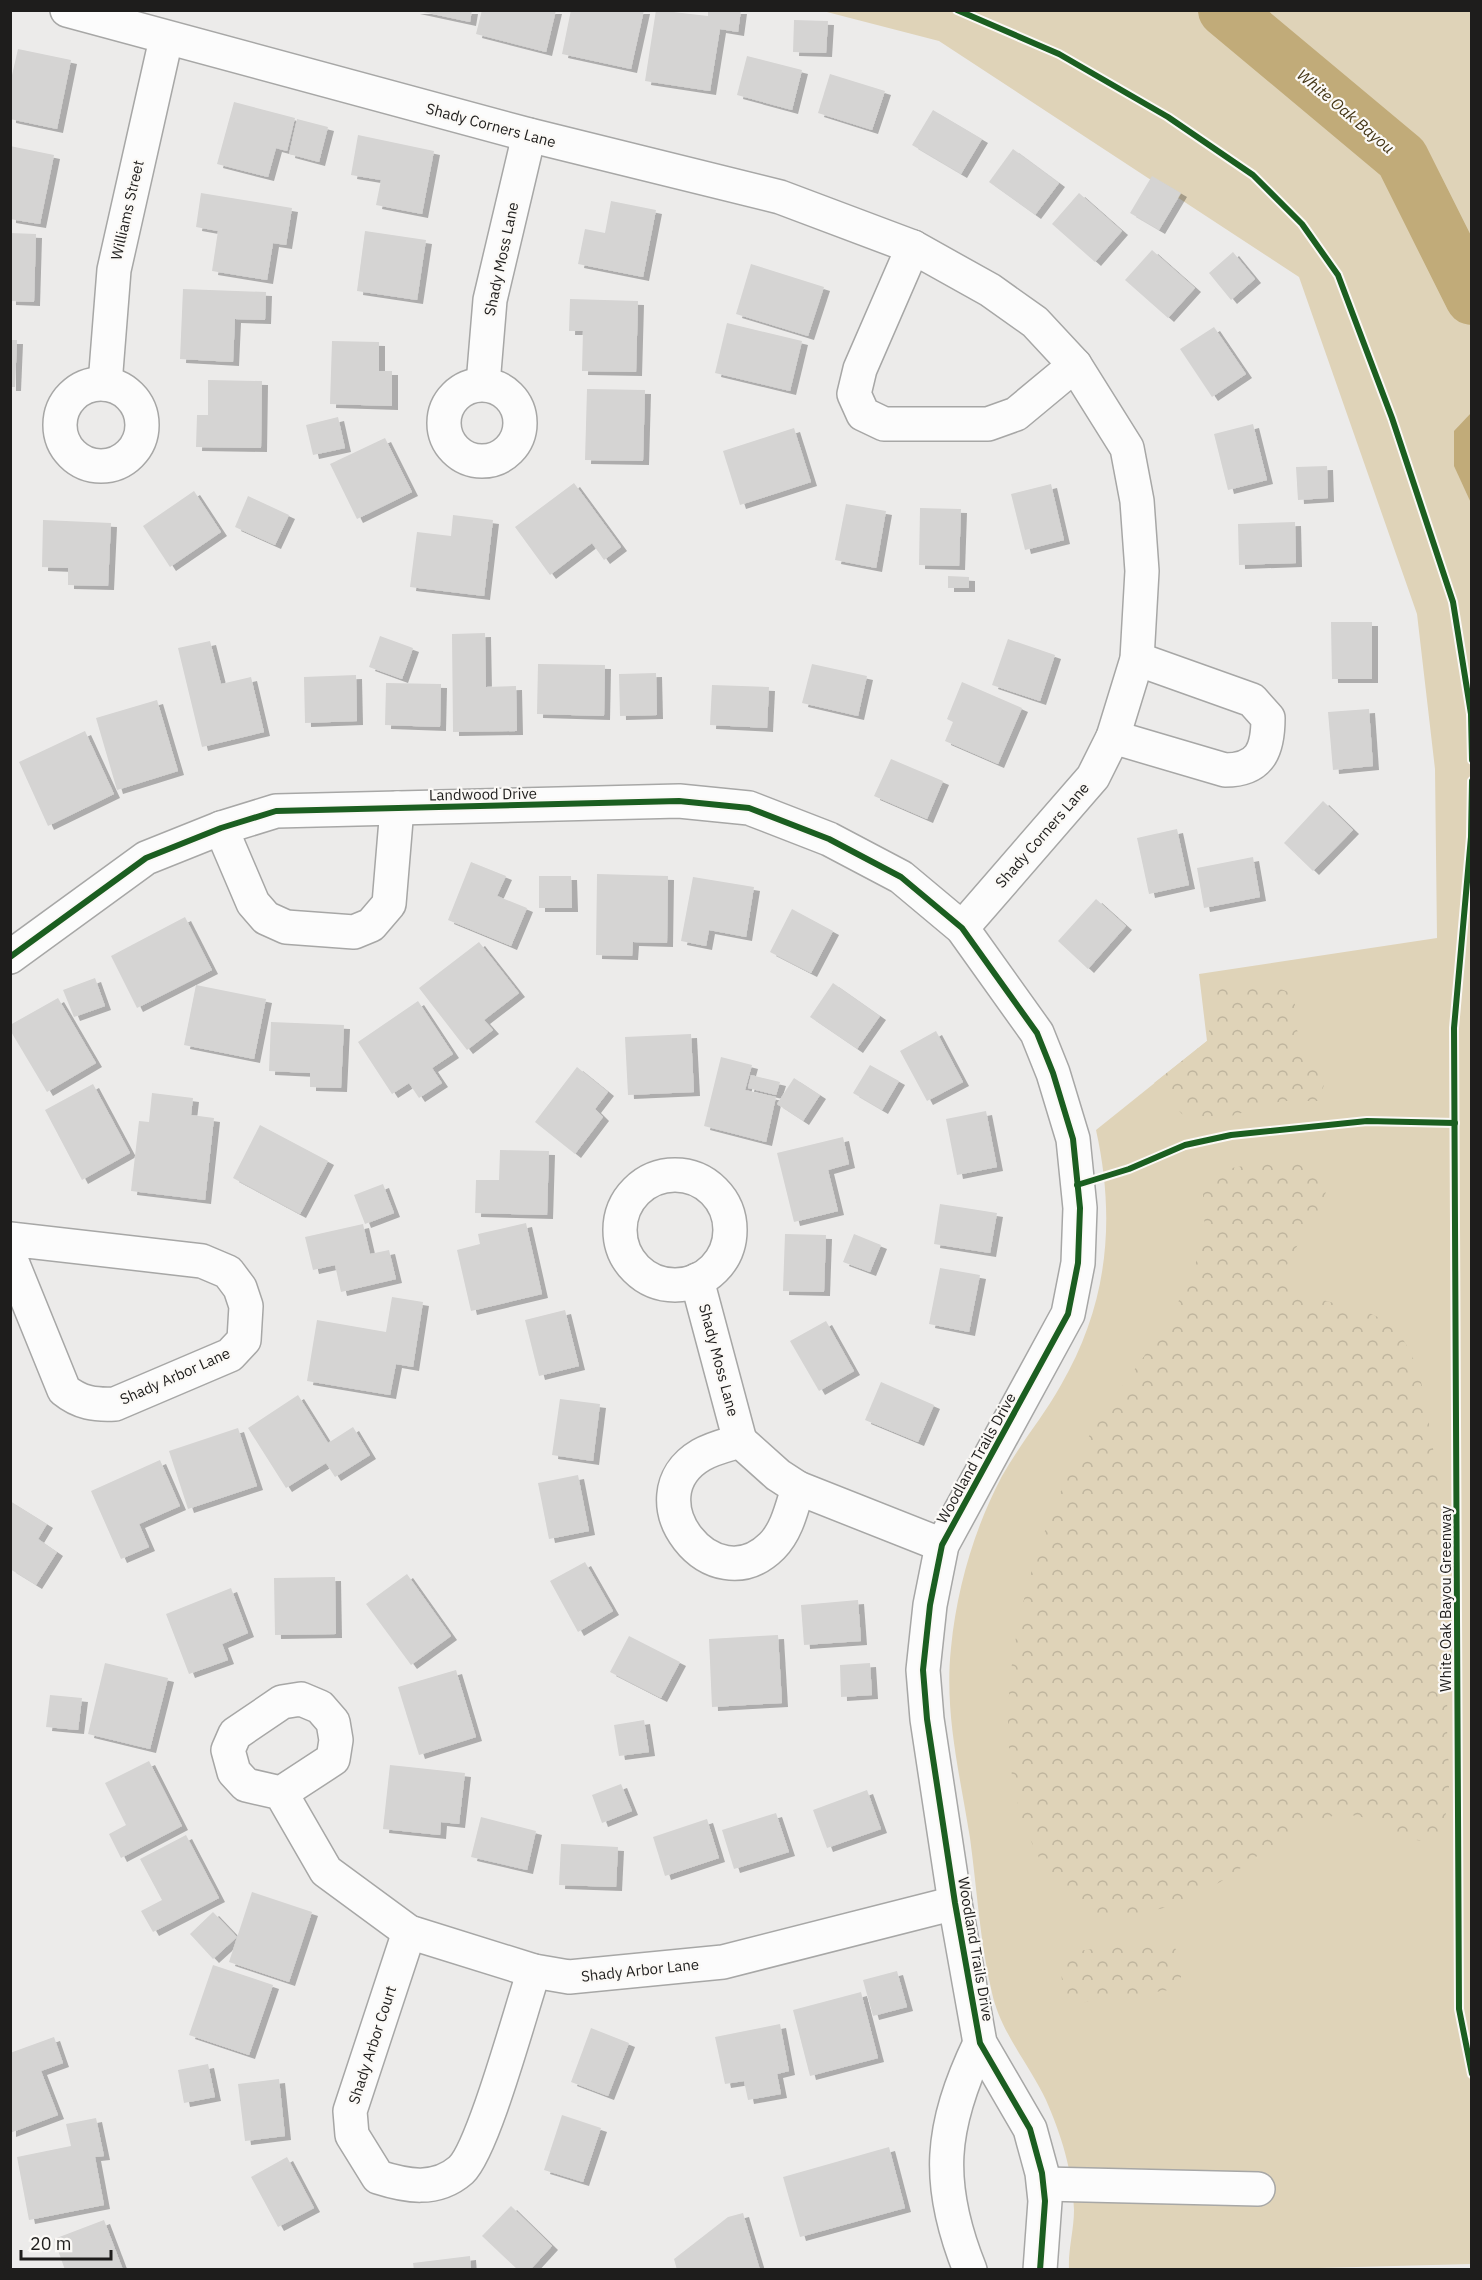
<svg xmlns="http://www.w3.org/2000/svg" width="1482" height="2280" font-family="'IBM Plex Sans',sans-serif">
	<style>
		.grass { fill: #dfd3b8 }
		.forest { fill: url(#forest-crowns) }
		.water { fill: #c1ab79 }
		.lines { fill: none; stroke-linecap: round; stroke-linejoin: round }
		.river { stroke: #c1ab79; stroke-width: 54 }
		.building { fill: #d5d4d3; filter: url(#shadow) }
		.minor-casing { stroke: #a7a7a6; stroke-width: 36 }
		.minor { stroke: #fcfcfc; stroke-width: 33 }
		.cycleway-casing { stroke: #fbf9f6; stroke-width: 10 }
		.cycleway { stroke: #1b5e20; stroke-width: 6 }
		.labels { text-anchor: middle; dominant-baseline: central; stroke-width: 4.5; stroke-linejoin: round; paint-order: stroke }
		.street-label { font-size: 15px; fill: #1e1d1c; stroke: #fbf9f6 }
		.water-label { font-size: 16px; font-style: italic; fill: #433515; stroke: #fbf9f6 }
	</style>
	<defs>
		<pattern id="forest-crowns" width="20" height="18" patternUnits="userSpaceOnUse" patternTransform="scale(1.5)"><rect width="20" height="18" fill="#dfd3b8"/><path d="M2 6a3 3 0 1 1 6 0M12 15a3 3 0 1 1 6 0" fill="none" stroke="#bfb59e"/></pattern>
		<filter id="shadow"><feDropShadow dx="6" dy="4" stdDeviation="0" flood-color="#0004"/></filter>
	</defs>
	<rect width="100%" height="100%" fill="#ecebea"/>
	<path class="grass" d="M823,11H1471V2264L1243,2270L1069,2269C1068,2250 1074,2230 1074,2210C1073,2172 1061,2134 1046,2100C1029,2064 1001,2033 992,1993C980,1943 977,1889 970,1838C960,1775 944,1713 951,1648C957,1588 974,1529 1002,1476C1020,1444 1043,1417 1061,1385C1108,1304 1116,1220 1096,1130L1207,1041L1199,974L1437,938L1435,769L1417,614L1299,277L939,41Z"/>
	<g class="forest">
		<path d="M1237,983C1256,984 1275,985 1292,994L1297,1012V1030L1324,1085L1318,1101H1282L1207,1123L1182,1114L1154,1083L1207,1041L1217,992L1226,985Z"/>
		<path d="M1272,1161C1298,1162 1314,1157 1327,1183C1326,1193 1324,1202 1320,1211C1312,1228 1280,1262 1286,1280C1294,1304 1373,1301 1397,1331C1422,1362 1426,1405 1432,1442C1439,1487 1447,1532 1449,1578C1451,1623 1448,1669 1447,1714C1446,1749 1454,1788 1444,1821C1432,1861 1395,1829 1371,1820C1359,1815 1346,1814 1333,1816C1307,1820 1285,1836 1264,1851C1226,1879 1192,1905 1144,1912C1128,1914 1111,1917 1095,1913C1061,1905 1041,1864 1028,1834C978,1715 1030,1528 1097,1423C1127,1377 1164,1335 1187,1284C1195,1267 1202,1247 1204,1228C1206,1209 1198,1188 1209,1172Z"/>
		<path d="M1171,1944C1184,1955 1185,1975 1176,1989L1079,2003C1063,1998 1061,1980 1061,1965L1070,1952L1124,1945L1134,1949Z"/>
	</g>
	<polygon class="water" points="1471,413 1471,503 1454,466 1454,431"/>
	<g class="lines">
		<polyline class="river" points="1225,10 1402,158 1472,298"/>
	</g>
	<g class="building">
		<polygon points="414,10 472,10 470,22"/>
		<polygon points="482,10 556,10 546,52 476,34"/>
		<polygon points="571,10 644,10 631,69 562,54"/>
		<polygon points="656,10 708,16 708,10 741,10 738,32 720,29 710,91 645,81"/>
		<polygon points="794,20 828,21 826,53 793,52"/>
		<polygon points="18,49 71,60 57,129 10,119 10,84"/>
		<polygon points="747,56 802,70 792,110 737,95"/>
		<polygon points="830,74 885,91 872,130 818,113"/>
		<polygon points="234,102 295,118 287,151 276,148 268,177 217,164"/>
		<polygon points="933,110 982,139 961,174 912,145"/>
		<polygon points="297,119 328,127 319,162 289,154"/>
		<polygon points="358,135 434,151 422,214 376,205 381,180 351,175"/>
		<polygon points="10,146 54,155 40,224 10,219"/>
		<polygon points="1013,149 1059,183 1035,215 989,182"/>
		<polygon points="1152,176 1181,193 1159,230 1130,213"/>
		<polygon points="201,193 292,208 286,245 273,243 267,280 212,271 218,231 196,227"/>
		<polygon points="1079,193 1122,231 1095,262 1052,224"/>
		<polygon points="611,201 656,210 643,277 578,264 585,229 605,233"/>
		<polygon points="365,231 426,240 417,300 357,291"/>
		<polygon points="10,233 36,234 34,302 10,301"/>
		<polygon points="1152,250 1195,288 1168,318 1125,280"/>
		<polygon points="1233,252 1255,279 1231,300 1209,273"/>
		<polygon points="751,264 824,287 808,336 736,314"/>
		<polygon points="183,289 266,292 265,320 235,319 233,362 180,359"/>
		<polygon points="570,299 638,301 636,372 582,371 583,331 569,331"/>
		<polygon points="727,323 802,341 790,391 715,373"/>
		<polygon points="1214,327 1246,374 1212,397 1180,349"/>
		<polygon points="10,340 17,340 15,387 10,387"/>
		<polygon points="332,341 379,342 379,371 392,371 392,406 330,404"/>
		<polygon points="208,380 262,381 261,448 196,447 197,415 208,415"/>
		<polygon points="587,389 645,390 643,461 585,460"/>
		<polygon points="338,417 345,448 313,455 306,425"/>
		<polygon points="1253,424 1267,480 1228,490 1214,434"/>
		<polygon points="794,428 811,482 740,505 723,451"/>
		<polygon points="385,438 412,492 357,519 330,464"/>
		<polygon points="1327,466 1328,498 1298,500 1296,467"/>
		<polygon points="574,483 621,547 604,560 592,543 550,575 515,527"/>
		<polygon points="1051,484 1064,540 1025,550 1011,494"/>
		<polygon points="194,491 221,532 170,567 143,526"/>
		<polygon points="248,496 289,515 275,545 235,527"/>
		<polygon points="846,504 886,511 876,568 835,560"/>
		<polygon points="920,508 961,509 959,566 919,565"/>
		<polygon points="453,515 493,520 484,596 410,587 417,532 451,536"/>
		<polygon points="43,520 111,523 108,586 68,585 68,568 42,567"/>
		<polygon points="1295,522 1296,563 1239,565 1238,524"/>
		<polygon points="948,576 969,577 969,588 948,588"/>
		<polygon points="1331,622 1372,622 1372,679 1332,679"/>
		<polygon points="485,633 486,687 516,686 517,731 453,732 452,634"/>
		<polygon points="380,636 413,648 402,679 369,667"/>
		<polygon points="1008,639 1055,655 1040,701 992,685"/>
		<polygon points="210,641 221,684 251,677 264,732 202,747 178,648"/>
		<polygon points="538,664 605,665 604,716 537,714"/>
		<polygon points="812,664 867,676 858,716 802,703"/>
		<polygon points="656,673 657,715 620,716 619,674"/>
		<polygon points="356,675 357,721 305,723 304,677"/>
		<polygon points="962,682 1022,708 998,764 945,741 953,722 947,719"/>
		<polygon points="386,683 441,684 440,727 385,725"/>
		<polygon points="712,685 769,687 767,728 710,725"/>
		<polygon points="157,700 178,771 117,790 96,718"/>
		<polygon points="1369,709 1373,766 1333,770 1328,712"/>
		<polygon points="85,731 114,794 48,826 19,762"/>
		<polygon points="891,759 943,781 927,819 874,796"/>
		<polygon points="1323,801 1353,830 1313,871 1284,843"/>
		<polygon points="1177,829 1189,885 1149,894 1137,838"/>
		<polygon points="1253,857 1260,897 1204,908 1197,868"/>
		<polygon points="471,862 506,876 497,896 527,908 511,946 448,920"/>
		<polygon points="597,874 668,876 667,943 633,942 632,956 596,955"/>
		<polygon points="539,876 571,876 572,908 539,908"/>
		<polygon points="693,877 754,887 746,937 709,930 706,946 681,941"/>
		<polygon points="1096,899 1126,926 1088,969 1058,941"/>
		<polygon points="792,909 833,931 811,973 770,952"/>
		<polygon points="185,917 212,970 137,1008 111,956"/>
		<polygon points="479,942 519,993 484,1020 493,1030 467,1050 419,988"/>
		<polygon points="95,978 105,1006 74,1017 63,990"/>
		<polygon points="833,983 880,1016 857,1049 810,1017"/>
		<polygon points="196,985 266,999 254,1059 184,1045"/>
		<polygon points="58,998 96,1063 47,1092 10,1030 10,1025"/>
		<polygon points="418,1001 453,1054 432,1068 442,1083 419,1098 409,1083 392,1094 358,1042"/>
		<polygon points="271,1022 344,1025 341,1088 310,1087 310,1073 269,1071"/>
		<polygon points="936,1031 963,1082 927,1101 900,1051"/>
		<polygon points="691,1034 694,1092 628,1095 625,1037"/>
		<polygon points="721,1057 752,1065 745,1090 776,1097 766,1142 704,1126"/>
		<polygon points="870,1065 899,1081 882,1110 853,1093"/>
		<polygon points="577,1067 608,1092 595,1109 603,1117 575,1154 535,1122"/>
		<polygon points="751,1075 780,1082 776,1095 748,1088"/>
		<polygon points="794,1078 820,1095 803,1121 777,1104"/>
		<polygon points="93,1084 130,1153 82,1180 45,1110"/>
		<polygon points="152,1093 193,1098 191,1115 214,1118 205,1200 131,1191 139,1121 149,1122"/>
		<polygon points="986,1111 997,1167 957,1175 946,1119"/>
		<polygon points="260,1125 328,1161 300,1214 233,1178"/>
		<polygon points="843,1137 849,1164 828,1170 838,1211 794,1222 777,1153"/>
		<polygon points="500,1150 549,1151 547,1215 475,1213 476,1180 499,1180"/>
		<polygon points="383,1184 394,1213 365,1224 354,1195"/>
		<polygon points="940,1204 997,1213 990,1253 934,1244"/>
		<polygon points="526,1223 542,1294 471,1311 457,1250 480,1244 478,1234"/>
		<polygon points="363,1224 370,1254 389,1250 396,1279 341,1292 335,1265 313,1270 305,1237"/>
		<polygon points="785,1234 826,1235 824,1292 783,1291"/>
		<polygon points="854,1234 881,1245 870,1272 843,1262"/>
		<polygon points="940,1268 980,1275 969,1332 929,1324"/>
		<polygon points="392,1297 423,1302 413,1367 396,1364 390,1395 307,1381 317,1320 386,1332"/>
		<polygon points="565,1310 579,1366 539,1376 525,1320"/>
		<polygon points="826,1321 854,1371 819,1391 790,1341"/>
		<polygon points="881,1382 934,1405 918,1442 865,1420"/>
		<polygon points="298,1395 328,1443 353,1427 370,1455 335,1477 326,1463 286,1488 248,1428"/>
		<polygon points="560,1399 600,1404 593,1461 552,1455"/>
		<polygon points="238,1428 257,1486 188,1509 169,1451"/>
		<polygon points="160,1460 180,1506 139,1524 149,1547 121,1559 91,1491"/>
		<polygon points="578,1475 589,1531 549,1539 538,1483"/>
		<polygon points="10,1501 47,1524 38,1539 57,1552 36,1585 10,1569"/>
		<polygon points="585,1562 613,1611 578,1632 550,1581"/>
		<polygon points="407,1574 451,1636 411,1665 366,1604"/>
		<polygon points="335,1577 336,1634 275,1635 274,1578"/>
		<polygon points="231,1588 248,1633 222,1644 228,1660 189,1674 166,1614"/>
		<polygon points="858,1600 861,1641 804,1645 801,1605"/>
		<polygon points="778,1635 782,1703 712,1707 709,1639"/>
		<polygon points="629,1636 680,1662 661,1698 610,1672"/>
		<polygon points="105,1663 168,1678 150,1749 88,1734"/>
		<polygon points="870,1663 872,1695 841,1697 840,1665"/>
		<polygon points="456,1670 476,1737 419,1755 398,1687"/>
		<polygon points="50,1695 82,1698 78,1730 46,1727"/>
		<polygon points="644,1720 649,1752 619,1756 614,1725"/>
		<polygon points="149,1761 182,1826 121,1858 109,1834 126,1825 105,1783"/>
		<polygon points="390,1765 465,1773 459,1824 441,1822 440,1835 383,1829"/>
		<polygon points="621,1784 632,1811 602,1823 592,1795"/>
		<polygon points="867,1790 881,1829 827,1848 813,1810"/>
		<polygon points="776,1813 789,1852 734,1869 722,1830"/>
		<polygon points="481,1817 536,1831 527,1870 471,1857"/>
		<polygon points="707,1819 719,1858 665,1876 653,1837"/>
		<polygon points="186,1835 219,1898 153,1932 141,1911 162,1900 140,1859"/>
		<polygon points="561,1844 618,1847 616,1887 559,1885"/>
		<polygon points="252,1892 312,1912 289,1982 229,1962"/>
		<polygon points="213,1912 237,1937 213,1959 190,1934"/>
		<polygon points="213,1965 273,1985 249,2055 189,2035"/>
		<polygon points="897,1971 907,2007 873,2016 863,1980"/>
		<polygon points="861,1992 878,2058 810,2076 793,2010"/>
		<polygon points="780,2024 789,2071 777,2074 781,2094 748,2100 744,2081 725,2084 715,2037"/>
		<polygon points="591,2028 629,2043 608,2096 571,2082"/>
		<polygon points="54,2037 63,2063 41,2071 58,2115 10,2133 10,2053"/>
		<polygon points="208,2064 215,2097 184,2103 178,2070"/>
		<polygon points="279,2079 285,2136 245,2141 238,2084"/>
		<polygon points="562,2115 601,2128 583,2182 544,2170"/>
		<polygon points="96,2118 104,2156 95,2157 104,2205 29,2220 17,2157 71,2146 66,2124"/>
		<polygon points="889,2147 905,2208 800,2237 783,2177"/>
		<polygon points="287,2157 314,2208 278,2227 251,2177"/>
		<polygon points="511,2206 552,2246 530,2270 518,2270 482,2236"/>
		<polygon points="743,2213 760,2270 677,2270 674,2259 728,2217"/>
		<polygon points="104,2220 123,2270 65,2270 54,2239"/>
		<polygon points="470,2256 471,2270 414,2270 413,2263"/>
	</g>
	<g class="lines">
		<g class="minor-casing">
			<g id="minor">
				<polyline points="67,10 529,135 780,197 913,247 990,290 1035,322 1075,365 1127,448 1137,501 1142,571 1137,659 1113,737 1093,777 962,928"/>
				<polyline points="913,247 860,369 854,394 863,414 884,424 988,424 1016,414 1075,365"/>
				<polyline points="105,384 114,270 166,39"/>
				<polyline points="483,384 490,300 529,135"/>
				<circle cx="101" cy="425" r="41"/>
				<circle cx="482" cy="423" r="38"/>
				<path d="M1113,737L1225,770C1261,770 1268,749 1268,718L1252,700L1137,659"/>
				<polyline points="221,828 253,903 266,918 286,927 354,932 371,925 389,904 397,808"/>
				<polyline points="10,957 146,858 221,828 276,811 679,801 749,808 829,839 901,877 962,928 1037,1033 1053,1073 1073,1139 1080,1208 1078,1263 1068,1314 942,1545 930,1605 923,1670 927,1719 955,1903 980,2043 1030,2129 1042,2173 1045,2201 1040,2270"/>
				<circle cx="675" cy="1230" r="55"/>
				<path d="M10,1239L202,1261L228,1272L240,1288L246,1306L244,1340L230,1355L115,1404C95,1405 80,1403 64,1390L10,1257"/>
				<polyline points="697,1280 740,1441"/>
				<path d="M740,1441L778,1475L798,1488C792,1507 787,1531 772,1546C713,1605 630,1497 701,1455C713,1448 727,1445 740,1441Z"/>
				<polyline points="798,1488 942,1545"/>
				<polyline points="281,1793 333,1759 336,1740 333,1722 320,1707 301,1699 282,1702 235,1734 228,1750 234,1772 246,1785 281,1793 326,1871 409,1932 534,1971 569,1977 723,1962 955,1903"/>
				<path d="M409,1932L350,2111L352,2135L378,2177C406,2186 436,2192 461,2170C484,2148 521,2009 534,1971"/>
				<polyline points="1044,2184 1258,2189"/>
				<path d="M970,2270C935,2183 940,2127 980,2043"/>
			</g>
		</g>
		<use href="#minor" class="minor"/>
		<g class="cycleway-casing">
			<g id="cycleway">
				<polyline points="957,10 1059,54 1168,117 1253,175 1302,224 1338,275 1392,418 1453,602 1471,714 1472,760"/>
				<polyline points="1472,781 1471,837 1454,1028 1459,2009 1472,2074"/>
				<polyline points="10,957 146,858 221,828 276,811 679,801 749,808 829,839 901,877 962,928 1037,1033 1053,1073 1073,1139 1080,1208 1078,1263 1068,1314 942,1545 930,1605 923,1670 927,1719 955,1903 980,2043 1030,2129 1042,2173 1045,2201 1040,2270"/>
				<polyline points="1077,1185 1129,1169 1185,1145 1231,1135 1367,1121 1455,1123"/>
			</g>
		</g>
		<use href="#cycleway" class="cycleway"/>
	</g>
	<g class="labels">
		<g class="street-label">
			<text transform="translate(491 125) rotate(15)">Shady Corners Lane</text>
			<text transform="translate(127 210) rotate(-77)">Williams Street</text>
			<text transform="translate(501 259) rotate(-78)">Shady Moss Lane</text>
			<text transform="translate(483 794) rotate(-1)">Landwood Drive</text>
			<text transform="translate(1042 835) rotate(-49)">Shady Corners Lane</text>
			<text transform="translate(719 1360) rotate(75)">Shady Moss Lane</text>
			<text transform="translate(175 1376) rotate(-24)">Shady Arbor Lane</text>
			<text transform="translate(976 1458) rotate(-61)">Woodland Trails Drive</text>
			<text transform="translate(1445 1599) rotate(-90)">White Oak Bayou Greenway</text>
			<text transform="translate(976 1949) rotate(80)">Woodland Trails Drive</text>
			<text transform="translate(640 1970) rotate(-6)">Shady Arbor Lane</text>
			<text transform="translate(372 2045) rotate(-72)">Shady Arbor Court</text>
		</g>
		<g class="water-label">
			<text transform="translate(1346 111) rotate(40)">White Oak Bayou</text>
		</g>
	</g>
	<rect width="1482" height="2280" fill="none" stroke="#1e1d1c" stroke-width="24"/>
	<path d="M21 2250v9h90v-9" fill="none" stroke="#1e1d1c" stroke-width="3"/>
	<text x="30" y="2250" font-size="18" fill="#1e1d1c" stroke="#fbf9f6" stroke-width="4.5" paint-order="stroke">20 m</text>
</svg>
